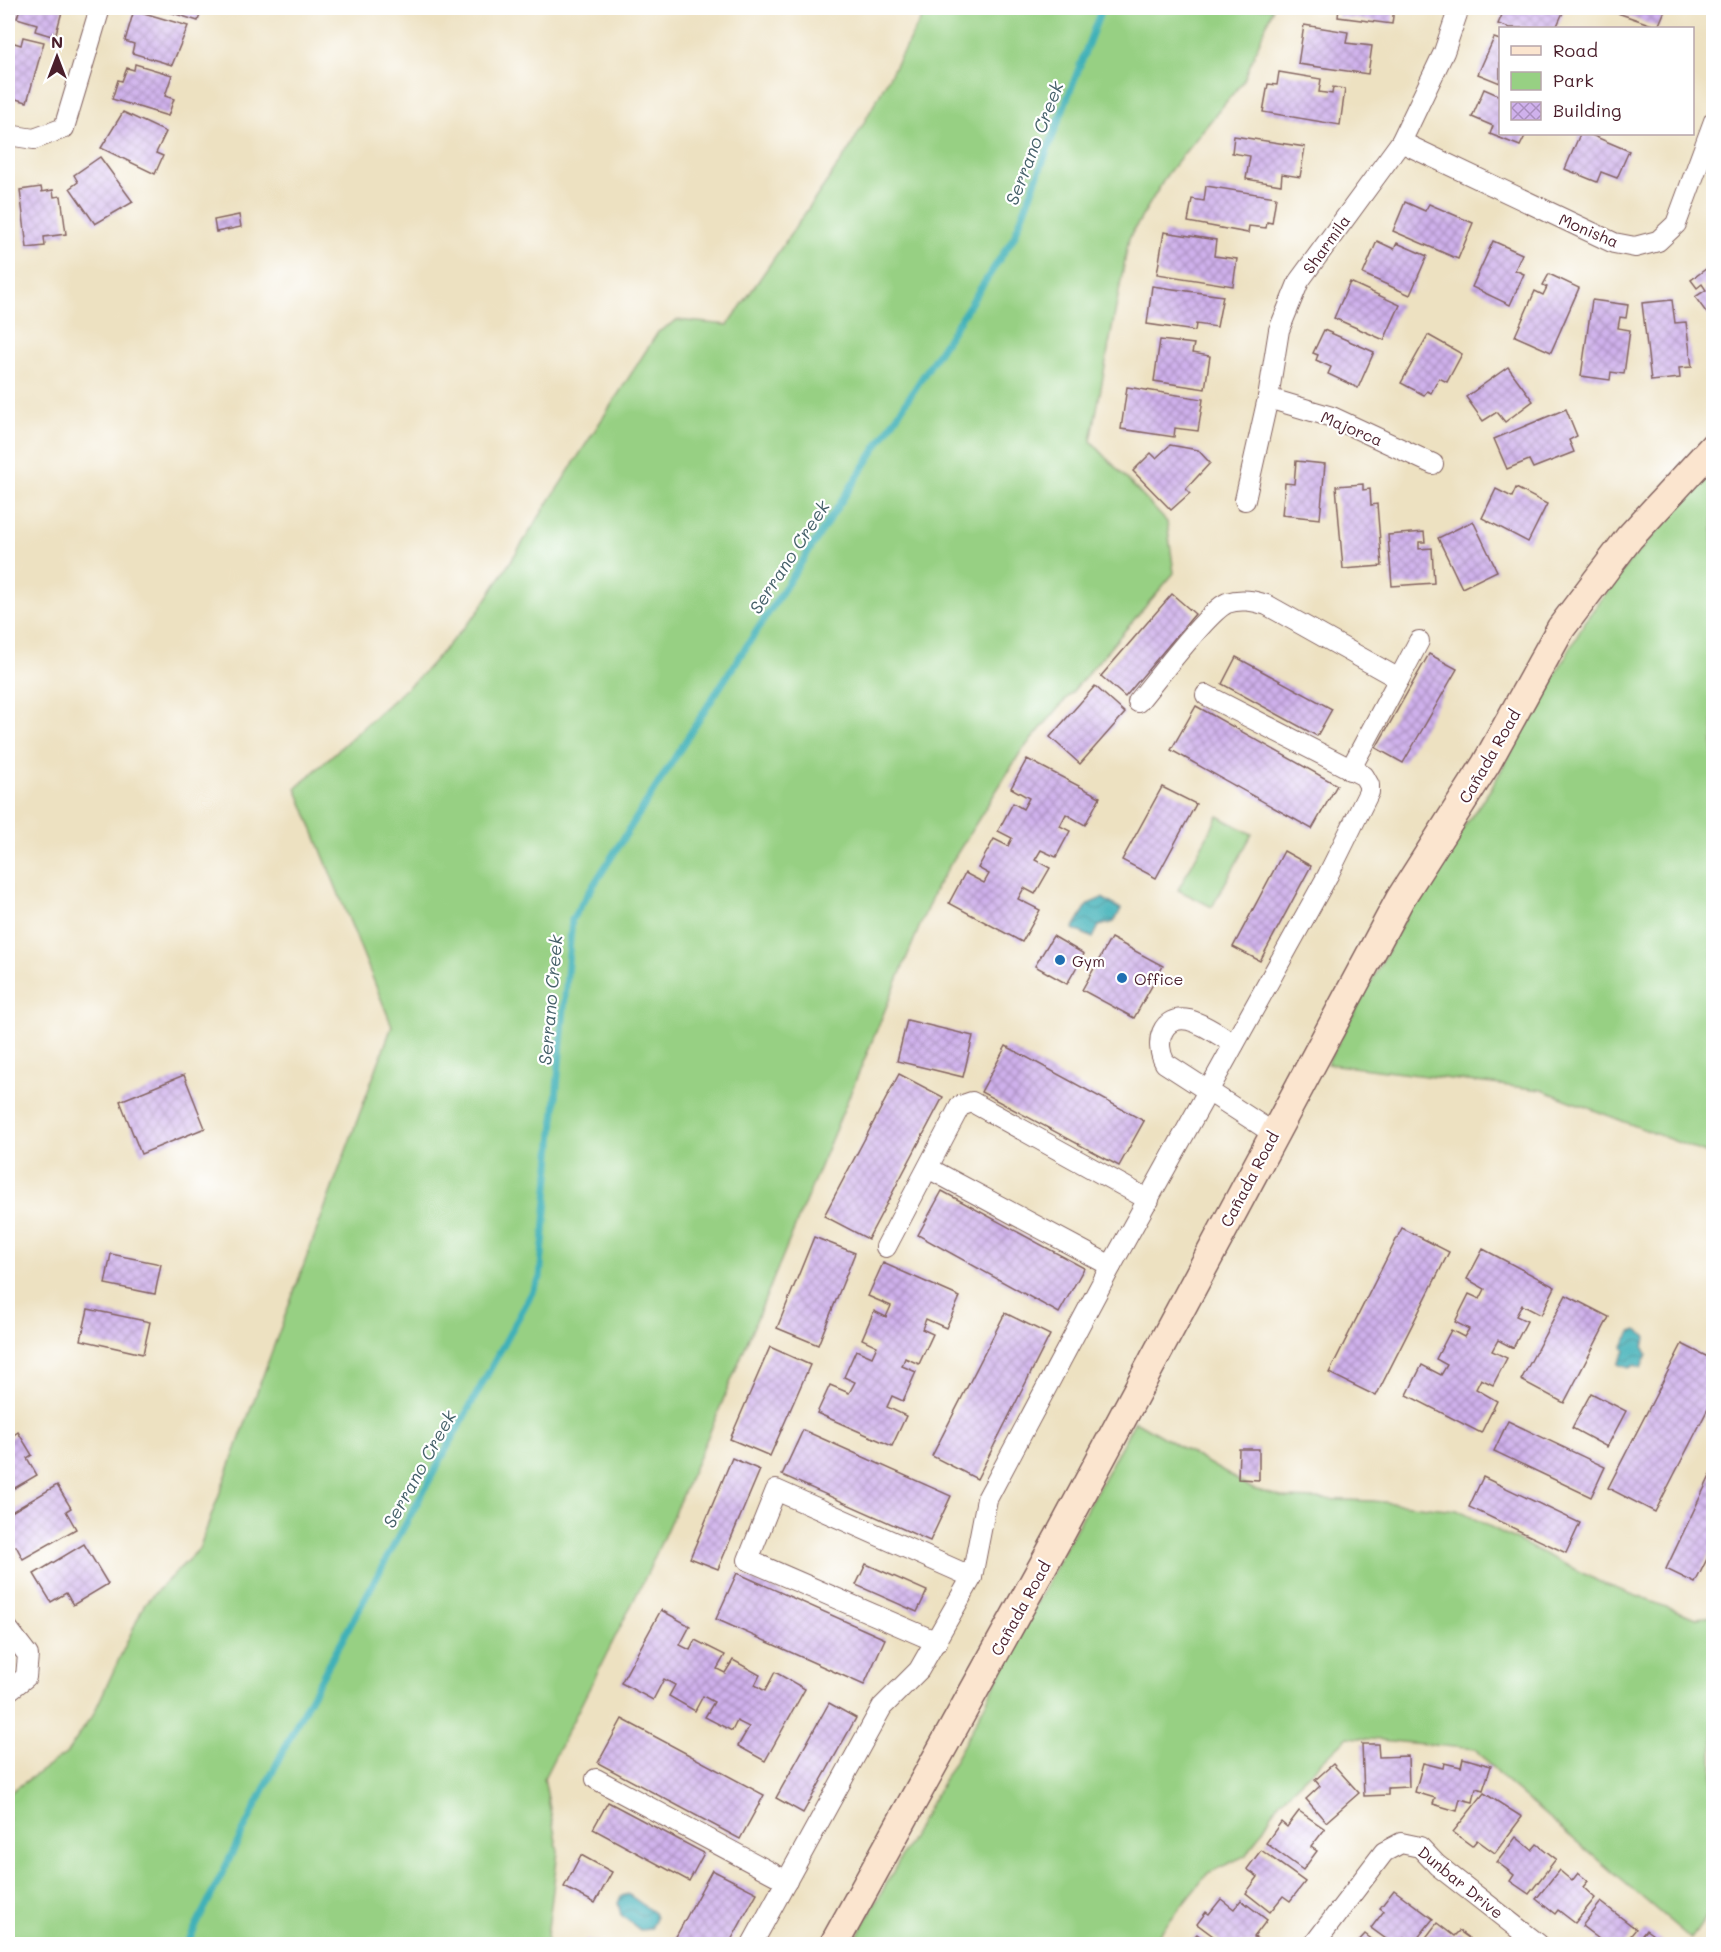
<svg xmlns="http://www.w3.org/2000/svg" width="1721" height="1952" font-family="Mali,sans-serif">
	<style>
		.green { fill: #97d083; stroke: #707857; stroke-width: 1.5 }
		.water { fill: url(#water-waves); stroke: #456872; stroke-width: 1.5 }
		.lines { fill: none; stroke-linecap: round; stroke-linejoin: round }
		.stream { stroke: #40b1b8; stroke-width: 7 }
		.building { fill: url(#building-cross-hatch) }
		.street-casing { stroke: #836360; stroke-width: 22 }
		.secondary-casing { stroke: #836360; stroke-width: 31 }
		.street { stroke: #fff; stroke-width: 20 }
		.secondary { stroke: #fbe5cf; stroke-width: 28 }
		.poi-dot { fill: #1f6fb2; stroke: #fff; stroke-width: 2 }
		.labels { text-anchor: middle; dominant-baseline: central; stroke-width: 4.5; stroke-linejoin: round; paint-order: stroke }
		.street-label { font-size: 16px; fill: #4a1f2b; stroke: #fff }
		.poi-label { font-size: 16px; fill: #4a1f2b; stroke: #fff; text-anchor: start }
		.water-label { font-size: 18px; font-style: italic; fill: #46616a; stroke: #fff }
	</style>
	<defs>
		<pattern id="water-waves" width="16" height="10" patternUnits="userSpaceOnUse" patternTransform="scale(1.5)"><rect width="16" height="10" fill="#40b1b8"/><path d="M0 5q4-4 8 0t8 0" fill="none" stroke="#388f96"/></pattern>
		<pattern id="building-cross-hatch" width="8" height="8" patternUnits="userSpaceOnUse" patternTransform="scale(1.5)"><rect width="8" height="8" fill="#cfb1ec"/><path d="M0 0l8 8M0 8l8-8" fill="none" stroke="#aa8fbf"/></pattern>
	</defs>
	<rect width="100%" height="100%" fill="#fff"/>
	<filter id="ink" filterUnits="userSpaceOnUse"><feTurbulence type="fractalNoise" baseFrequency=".0167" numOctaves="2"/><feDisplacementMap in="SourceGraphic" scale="12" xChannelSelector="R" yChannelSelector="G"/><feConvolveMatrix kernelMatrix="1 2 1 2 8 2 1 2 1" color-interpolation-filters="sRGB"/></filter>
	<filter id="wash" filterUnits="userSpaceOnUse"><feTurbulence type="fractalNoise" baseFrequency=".008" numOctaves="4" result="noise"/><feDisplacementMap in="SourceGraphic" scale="24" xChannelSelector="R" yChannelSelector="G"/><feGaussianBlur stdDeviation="1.35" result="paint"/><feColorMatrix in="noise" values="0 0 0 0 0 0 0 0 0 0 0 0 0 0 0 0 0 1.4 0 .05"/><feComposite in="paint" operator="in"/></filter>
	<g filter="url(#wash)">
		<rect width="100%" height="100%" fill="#ede1c1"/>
		<g class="green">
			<polygon points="927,8 1273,8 1244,80 1168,173 1129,238 1091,441 1167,522 1174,573 1020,753 936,887 709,1434 648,1572 544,1778 558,1851 546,1944 8,1944 8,1794 67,1753 94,1713 145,1603 199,1549 392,1026 296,788 423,673 478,612 658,332 677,320 728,325 850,148"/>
			<polygon points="1713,470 1713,1156 1542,1090 1327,1064 1425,881 1490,790 1588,617 1630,561"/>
			<polygon points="1218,816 1252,834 1212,907 1178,890"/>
			<polygon points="1135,1421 1253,1489 1286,1498 1373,1501 1457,1510 1604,1584 1696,1618 1713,1616 1713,1908 1691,1939 1503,1779 1476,1749 1348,1737 1280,1801 1247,1855 1208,1873 1151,1944 853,1944 972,1729 1061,1556"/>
		</g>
		<g class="water">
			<polygon points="1102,898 1121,909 1114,922 1099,926 1093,938 1073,929 1088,904"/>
			<polygon points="1637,1330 1647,1337 1643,1346 1647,1354 1641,1368 1635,1365 1629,1368 1618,1364 1625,1351 1623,1346 1631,1332"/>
			<polygon points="628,1894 654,1913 656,1917 651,1929 640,1930 621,1915 618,1903 621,1896"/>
		</g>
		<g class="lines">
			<polyline class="stream" points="187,1944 299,1719 540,1278 572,919 714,696 1014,237 1102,8"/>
		</g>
		<g id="blocks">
			<g class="building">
				<polygon points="20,8 63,8 55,37 35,31 37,24 17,18"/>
				<polygon points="157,8 202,8 198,21"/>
				<polygon points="1339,8 1394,8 1392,24 1338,17"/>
				<polygon points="1505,8 1565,8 1556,28 1510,28 1498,24"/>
				<polygon points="1610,8 1666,8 1658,27 1609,10"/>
				<polygon points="134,10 188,26 172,65 132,53 134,44 125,41"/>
				<polygon points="1304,25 1348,32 1346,43 1372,46 1368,74 1298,64"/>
				<polygon points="23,37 44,42 27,102 8,97 8,41 21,45"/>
				<polygon points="1494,38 1500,40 1500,83 1478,74"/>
				<polygon points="135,64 172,75 165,96 174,99 168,116 112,99 118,80 122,81 127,68 134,70"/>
				<polygon points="1279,72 1321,79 1319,92 1332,94 1333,87 1345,89 1340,125 1263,112 1268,84 1277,85"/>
				<polygon points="1484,89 1500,96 1500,134 1526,134 1520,146 1490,134 1493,126 1472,117"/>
				<polygon points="123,112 166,132 156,153 163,156 155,174 101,148"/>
				<polygon points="1580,134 1589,134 1629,151 1617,178 1601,172 1597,182 1565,169"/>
				<polygon points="1234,136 1305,147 1300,177 1282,174 1281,185 1246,179 1250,156 1232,153"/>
				<polygon points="100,157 133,202 95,224 70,188 78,182 74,175"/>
				<polygon points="1206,186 1276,197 1272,223 1267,222 1266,228 1249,226 1248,233 1188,222 1192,199 1204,201"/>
				<polygon points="41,187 42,192 53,190 54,197 61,196 66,234 44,237 45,246 27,248 20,190"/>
				<polygon points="1405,202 1425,211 1429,204 1473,223 1458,259 1393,231"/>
				<polygon points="239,215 241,227 216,232 214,220"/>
				<polygon points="1164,232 1216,240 1214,256 1237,259 1233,286 1157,274"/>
				<polygon points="1377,241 1394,249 1397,243 1427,256 1410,295 1363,274"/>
				<polygon points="1493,241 1522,254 1515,270 1524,274 1510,305 1472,287"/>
				<polygon points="1714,263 1714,323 1695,297 1706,290 1702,284 1697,288 1691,280"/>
				<polygon points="1549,274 1579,288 1551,352 1515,336 1535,291 1543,295 1547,287 1543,285"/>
				<polygon points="1350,282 1400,305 1384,340 1334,318"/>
				<polygon points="1152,286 1223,296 1217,327 1196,324 1195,331 1147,324"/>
				<polygon points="1592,300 1628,305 1626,318 1620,317 1618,328 1630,330 1624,374 1611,372 1610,380 1581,376"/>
				<polygon points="1672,300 1675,323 1686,322 1692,367 1679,368 1680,378 1651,381 1642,303"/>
				<polygon points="1324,330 1374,352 1358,388 1328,374 1331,367 1316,360 1318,355 1313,353"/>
				<polygon points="1428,335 1462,354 1447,382 1439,378 1431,393 1427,391 1424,395 1401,383"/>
				<polygon points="1160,340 1194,344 1192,353 1210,356 1205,389 1154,381"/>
				<polygon points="1508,367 1533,401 1505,422 1497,412 1483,421 1466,397"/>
				<polygon points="1127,387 1203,399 1198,431 1175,428 1174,437 1121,429"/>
				<polygon points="1566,409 1577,436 1569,440 1574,452 1533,468 1529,460 1507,469 1494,439"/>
				<polygon points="1170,445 1198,450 1210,463 1186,489 1190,493 1171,510 1133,471 1151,453 1156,458"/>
				<polygon points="1296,461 1325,464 1320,519 1282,515 1285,483 1294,484"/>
				<polygon points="1363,484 1363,490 1370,489 1371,505 1377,504 1382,566 1343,569 1336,486"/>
				<polygon points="1516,488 1547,504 1528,542 1482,518 1496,489 1512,497"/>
				<polygon points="1473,521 1497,571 1462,588 1438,538"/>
				<polygon points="1424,532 1425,542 1419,542 1419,549 1432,548 1434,583 1392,586 1388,535"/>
				<polygon points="1172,594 1195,614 1125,697 1101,676"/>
				<polygon points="1429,654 1457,669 1403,763 1376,748"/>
				<polygon points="1236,657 1332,709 1317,736 1222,684"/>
				<polygon points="1095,686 1125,713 1080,764 1050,737"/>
				<polygon points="1196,706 1337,785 1312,829 1171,750"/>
				<polygon points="1027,759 1100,797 1085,825 1066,814 1060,826 1070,831 1056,857 1041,850 1035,860 1050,868 1035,894 1024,888 1018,899 1040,910 1022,942 949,903 965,873 984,883 989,874 978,868 994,839 1008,846 1012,838 998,831 1013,803 1023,809 1029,798 1011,788"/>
				<polygon points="1162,787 1196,804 1156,878 1122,860"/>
				<polygon points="1284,851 1311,866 1260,961 1233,947"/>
				<polygon points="1053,936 1084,954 1067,984 1035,966"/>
				<polygon points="1111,938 1163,966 1134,1018 1082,990"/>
				<polygon points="907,1020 973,1036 963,1077 897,1061"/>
				<polygon points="1006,1046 1144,1121 1119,1166 981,1092"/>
				<polygon points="899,1074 943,1097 868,1239 824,1216"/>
				<polygon points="184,1075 205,1128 141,1154 120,1101"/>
				<polygon points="942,1191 1084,1268 1059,1313 918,1235"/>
				<polygon points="1402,1228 1449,1252 1376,1396 1329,1373"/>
				<polygon points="814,1237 855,1253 818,1345 777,1328"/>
				<polygon points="1483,1249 1555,1287 1541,1315 1522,1305 1516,1316 1527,1321 1513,1348 1498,1340 1492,1351 1507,1358 1493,1385 1481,1379 1476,1389 1497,1401 1481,1433 1407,1395 1422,1365 1441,1375 1447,1365 1436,1359 1451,1330 1464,1337 1469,1329 1455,1322 1469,1294 1480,1299 1485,1289 1467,1279"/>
				<polygon points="111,1254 161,1264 155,1294 105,1284"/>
				<polygon points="883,1263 960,1297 946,1328 926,1319 922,1329 933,1334 919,1364 905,1358 902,1366 916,1372 903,1401 892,1396 887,1407 906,1416 892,1446 817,1413 830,1385 849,1393 855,1382 844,1377 856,1350 872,1357 877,1346 862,1339 874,1311 886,1317 891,1306 868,1296"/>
				<polygon points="1566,1295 1609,1317 1564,1403 1521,1380"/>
				<polygon points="88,1309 150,1322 143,1354 81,1340"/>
				<polygon points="1005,1313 1050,1335 977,1479 932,1456"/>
				<polygon points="1682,1344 1714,1360 1714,1397 1655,1512 1608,1488"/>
				<polygon points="770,1347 810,1365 770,1456 730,1439"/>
				<polygon points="1591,1393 1626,1411 1607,1447 1572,1428"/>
				<polygon points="1508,1421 1605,1467 1591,1497 1494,1451"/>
				<polygon points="803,1430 951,1496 930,1541 782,1475"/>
				<polygon points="18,1432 32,1455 27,1458 37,1475 8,1492 8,1439"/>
				<polygon points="1239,1449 1259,1449 1259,1480 1238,1479"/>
				<polygon points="732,1458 760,1470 718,1569 690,1558"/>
				<polygon points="1712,1472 1714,1545 1695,1583 1666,1569"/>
				<polygon points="1483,1477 1580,1523 1566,1553 1469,1507"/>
				<polygon points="57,1485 71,1508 66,1511 76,1529 23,1559 16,1546 12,1548 8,1541 8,1514"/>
				<polygon points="84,1544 108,1584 73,1605 66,1593 51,1602 34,1574"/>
				<polygon points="866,1564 927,1591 917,1612 856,1585"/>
				<polygon points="737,1573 885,1639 864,1685 716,1619"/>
				<polygon points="661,1610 690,1626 680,1645 690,1650 695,1640 725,1655 717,1669 725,1673 733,1660 760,1675 755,1685 765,1691 775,1672 805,1689 765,1761 738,1746 749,1727 737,1721 732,1731 705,1717 714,1702 703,1696 695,1711 669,1696 675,1685 664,1679 653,1700 621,1683"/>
				<polygon points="829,1703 856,1718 803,1813 776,1798"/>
				<polygon points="622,1719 764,1795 740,1839 598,1763"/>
				<polygon points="1362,1744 1378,1744 1379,1757 1408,1756 1409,1787 1388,1788 1388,1795 1364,1796"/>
				<polygon points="1463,1758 1491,1766 1483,1790 1476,1788 1473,1802 1460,1799 1457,1811 1433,1804 1435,1798 1415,1792 1423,1763 1443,1768 1444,1763 1461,1767"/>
				<polygon points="1333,1764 1359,1793 1326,1822 1306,1799 1320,1786 1315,1780"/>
				<polygon points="1484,1793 1522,1817 1495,1853 1477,1840 1472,1846 1453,1832"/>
				<polygon points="608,1802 704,1853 689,1881 593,1829"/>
				<polygon points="1299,1811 1325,1829 1311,1847 1317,1851 1303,1870 1266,1843 1281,1822 1287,1827"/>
				<polygon points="1516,1837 1532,1850 1537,1844 1556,1859 1529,1894 1510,1881 1514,1875 1497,1862"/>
				<polygon points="1261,1850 1305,1882 1290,1901 1283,1896 1270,1912 1246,1893 1258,1877 1247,1869"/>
				<polygon points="581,1855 612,1872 595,1903 564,1887"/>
				<polygon points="712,1870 757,1893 729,1944 672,1944"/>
				<polygon points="1559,1870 1572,1881 1578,1873 1588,1881 1583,1887 1595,1898 1575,1923 1558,1910 1555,1914 1536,1899"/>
				<polygon points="1394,1890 1433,1919 1413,1944 1404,1938 1399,1944 1393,1944 1371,1928 1384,1911 1380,1908"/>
				<polygon points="1221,1899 1234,1909 1241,1900 1267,1920 1254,1937 1259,1940 1256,1944 1224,1944 1197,1924 1206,1912 1209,1914"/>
				<polygon points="1601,1902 1636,1929 1624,1944 1594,1944 1599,1939 1582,1926"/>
				<polygon points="1437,1923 1454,1936 1459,1931 1477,1944 1421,1944"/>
				<polygon points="1646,1930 1666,1944 1635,1944"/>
				<polygon points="1197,1934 1211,1944 1188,1944"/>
				<polygon points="1365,1934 1378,1944 1356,1944"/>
				<polygon points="586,1939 606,1944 585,1944"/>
			</g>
		</g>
	</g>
	<g filter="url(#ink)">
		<use href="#blocks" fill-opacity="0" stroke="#836360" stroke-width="1.5"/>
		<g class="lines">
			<g class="street-casing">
				<g id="street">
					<polyline points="8,135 34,139 64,128 100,8"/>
					<polyline points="1401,142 1614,243 1635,247 1658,241 1676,224 1714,121"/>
					<polyline points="1268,398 1332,417 1433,464"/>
					<polyline points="1245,500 1268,398 1279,330 1299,281 1401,142 1444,52 1459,8"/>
					<polyline points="1399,679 1419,641"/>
					<path d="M1138,702C1154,683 1208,611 1227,603C1241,598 1254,601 1267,605L1399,679L1350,770"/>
					<path d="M1234,1044C1220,1036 1205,1024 1189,1020C1161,1014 1154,1044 1165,1063L1273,1133"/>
					<polyline points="928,1168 1111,1266"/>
					<polyline points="886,1247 960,1106 972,1102 1149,1200"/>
					<polyline points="8,1629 28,1655 26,1677 8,1691"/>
					<polyline points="937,1642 748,1560 776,1490 972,1577"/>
					<polyline points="596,1779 787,1881"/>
					<polyline points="752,1944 882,1707 919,1670 972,1577 987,1499 1111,1266 1328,875 1369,792 1369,785 1364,776 1206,695"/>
					<polyline points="1314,1944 1384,1852 1401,1843 1420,1847 1437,1865 1538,1944"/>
				</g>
			</g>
			<g class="secondary-casing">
				<polyline id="secondary" points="834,1944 1061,1533 1400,899 1486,764 1561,628 1629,538 1714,446"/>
			</g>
			<use href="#street" class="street"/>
			<use href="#secondary" class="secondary"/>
		</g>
	</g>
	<g class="poi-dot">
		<circle cx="1060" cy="960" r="6"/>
		<circle cx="1122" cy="978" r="6"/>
	</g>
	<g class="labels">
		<g class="street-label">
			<text transform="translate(1589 230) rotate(23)">Monisha</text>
			<text transform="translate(1326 244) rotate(-54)">Sharmila</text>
			<text transform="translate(1352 428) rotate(23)">Majorca</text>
			<text transform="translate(1489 756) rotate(-60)">Cañada Road</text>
			<text transform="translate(1249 1179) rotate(-62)">Cañada Road</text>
			<text transform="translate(1020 1608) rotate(-61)">Cañada Road</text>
			<text transform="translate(1461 1882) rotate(39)">Dunbar Drive</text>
		</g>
		<g class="poi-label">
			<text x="1072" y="960">Gym</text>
			<text x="1134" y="978">Office</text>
		</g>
		<g class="water-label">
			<text transform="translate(1034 143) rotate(-69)">Serrano Creek</text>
			<text transform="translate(789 557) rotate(-57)">Serrano Creek</text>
			<text transform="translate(550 1000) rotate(-85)">Serrano Creek</text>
			<text transform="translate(419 1469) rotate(-61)">Serrano Creek</text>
		</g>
	</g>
	<rect width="1721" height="1952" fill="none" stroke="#fff" stroke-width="30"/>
	<rect x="1499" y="27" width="195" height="108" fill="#ffffff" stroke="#b7a5aa" stroke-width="1.5"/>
	<rect x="1511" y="46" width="30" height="9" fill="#fbe5cf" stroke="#b7a5aa" stroke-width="1.5"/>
	<text x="1553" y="57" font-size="18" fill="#4a1f2b">Road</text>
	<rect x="1511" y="72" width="30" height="18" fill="#97d083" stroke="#b7a5aa" stroke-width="1.5"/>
	<text x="1553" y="87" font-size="18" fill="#4a1f2b">Park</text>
	<rect x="1511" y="102" width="30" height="18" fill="url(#building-cross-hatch)" stroke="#b7a5aa" stroke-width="1.5"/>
	<text x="1553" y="117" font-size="18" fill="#4a1f2b">Building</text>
	<g transform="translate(57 57)" stroke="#ffffff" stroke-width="4.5" paint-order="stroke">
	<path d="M0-4.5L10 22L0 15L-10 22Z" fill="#4a1f2b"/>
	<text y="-9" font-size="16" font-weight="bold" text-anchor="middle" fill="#4a1f2b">N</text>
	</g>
</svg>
